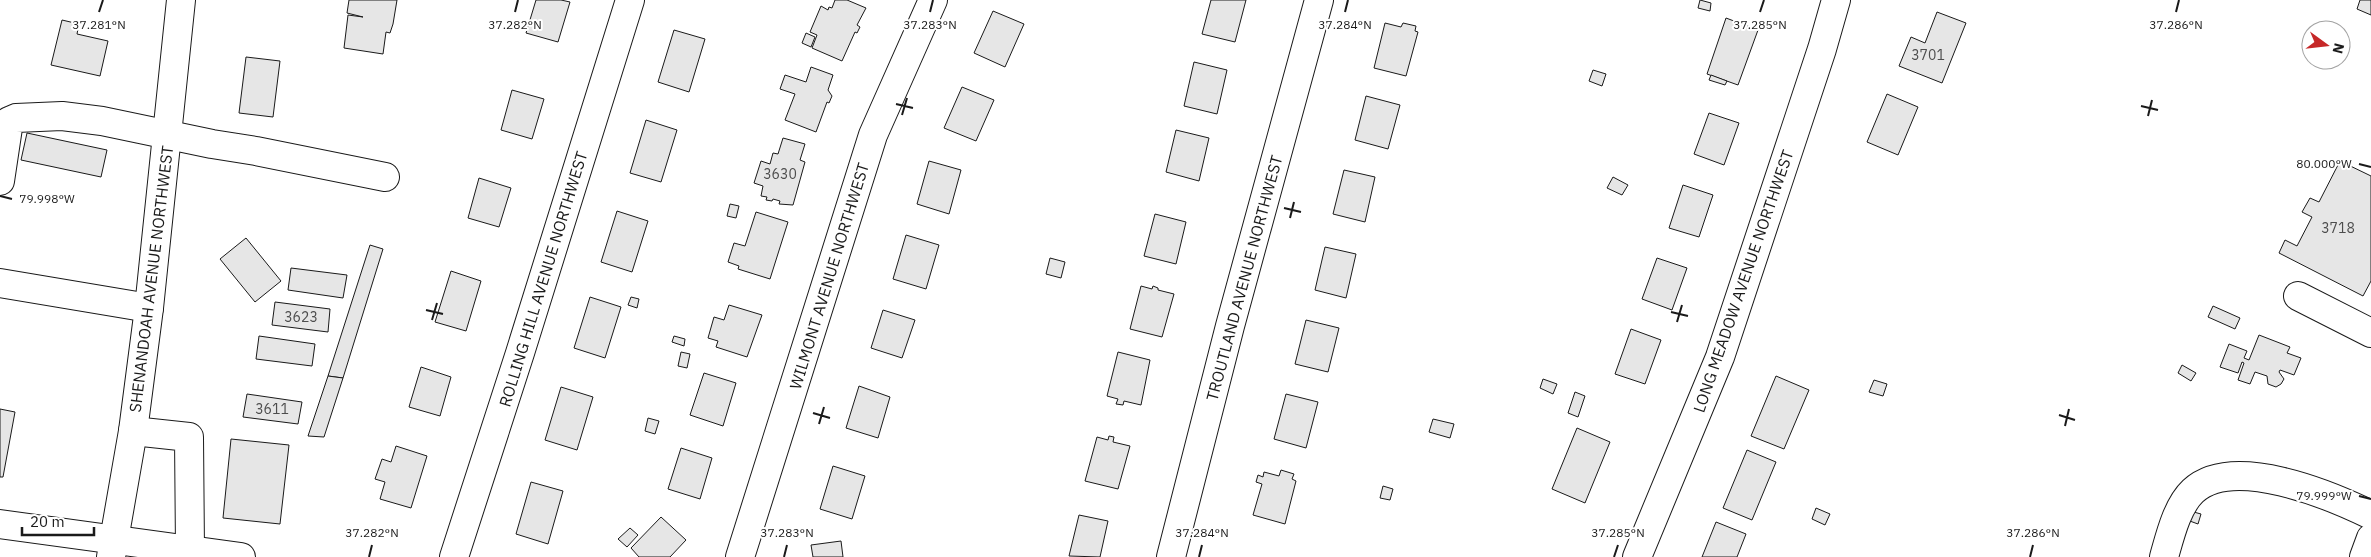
<svg xmlns="http://www.w3.org/2000/svg" width="2371" height="557" font-family="'IBM Plex Sans',sans-serif">
	<style>
		.building { fill: #e6e6e6; stroke: #1a1a1a }
		.lines { fill: none; stroke-linecap: round; stroke-linejoin: round }
		.minor-casing { stroke: #1a1a1a; stroke-width: 30 }
		.major-casing { stroke: #1a1a1a; stroke-width: 30 }
		.minor { stroke: #fff; stroke-width: 28 }
		.major { stroke: #fff; stroke-width: 28 }
		.ticks { fill: none; stroke: #1a1a1a; stroke-width: 2 }
		.labels { text-anchor: middle; dominant-baseline: central; stroke-width: 4; stroke-linejoin: round; paint-order: stroke }
		.number-label { font-size: 14px; fill: #4d4d4d }
		.street-label { font-size: 16px; fill: #1a1a1a; stroke: #fff }
		.ticks-label { font-size: 12px; text-anchor: middle; fill: #1a1a1a; stroke: #fff; stroke-width: 4; stroke-linejoin: round; paint-order: stroke }
	</style>
	<rect width="100%" height="100%" fill="#fff"/>
	<g class="building">
		<polygon points="349,0 397,0 393,24 390,33 386,32 383,54 344,48 348,15 363,17 347,13"/>
		<polygon points="536,0 561,0 570,2 558,42 526,33"/>
		<polygon points="835,0 847,0 866,8 857,25 860,27 857,33 855,32 842,61 812,48 817,35 810,32 821,6 828,10 829,7 832,8"/>
		<polygon points="1211,0 1246,0 1235,42 1202,34"/>
		<polygon points="1700,0 1711,3 1710,11 1698,8"/>
		<polygon points="2360,0 2371,0 2371,15 2357,9"/>
		<polygon points="993,11 1024,24 1005,67 974,53"/>
		<polygon points="1937,12 1966,23 1942,83 1899,66 1911,37 1925,43"/>
		<polygon points="1726,18 1758,30 1738,85 1707,74"/>
		<polygon points="62,20 79,24 77,34 108,41 100,76 51,65"/>
		<polygon points="1385,23 1401,27 1403,23 1416,26 1415,31 1418,32 1406,76 1374,68"/>
		<polygon points="674,30 705,39 689,92 658,82"/>
		<polygon points="806,33 815,37 811,47 802,43"/>
		<polygon points="246,57 280,61 273,117 239,113"/>
		<polygon points="1194,62 1227,70 1217,114 1184,106"/>
		<polygon points="811,67 833,75 828,90 832,96 829,103 827,102 816,132 785,120 795,94 780,89 785,75 806,82"/>
		<polygon points="1593,70 1606,74 1602,86 1589,81"/>
		<polygon points="1711,75 1727,81 1725,85 1709,80"/>
		<polygon points="962,87 994,100 976,141 944,128"/>
		<polygon points="512,90 544,99 532,139 501,130"/>
		<polygon points="1887,94 1918,107 1898,155 1867,142"/>
		<polygon points="1366,96 1400,105 1388,149 1355,140"/>
		<polygon points="1709,113 1739,123 1724,165 1694,154"/>
		<polygon points="646,120 677,130 661,182 630,173"/>
		<polygon points="1176,130 1209,138 1199,181 1166,172"/>
		<polygon points="27,133 107,150 101,177 21,160"/>
		<polygon points="783,138 805,144 800,160 805,162 793,205 779,204 780,201 773,199 772,201 766,200 767,197 761,196 763,186 754,183 761,161 770,164 773,153 778,154"/>
		<polygon points="929,161 961,170 949,214 917,204"/>
		<polygon points="2340,161 2371,176 2371,281 2363,296 2279,253 2285,240 2297,246 2312,217 2302,212 2310,198 2319,202"/>
		<polygon points="1344,170 1375,177 1365,222 1333,214"/>
		<polygon points="1613,177 1628,185 1622,195 1607,188"/>
		<polygon points="479,178 511,188 499,227 468,218"/>
		<polygon points="1683,185 1713,195 1699,237 1669,228"/>
		<polygon points="730,204 739,206 736,218 727,216"/>
		<polygon points="617,211 648,221 632,272 601,262"/>
		<polygon points="756,212 788,222 770,279 738,269 739,266 728,262 734,243 745,246"/>
		<polygon points="1155,214 1186,222 1176,264 1144,256"/>
		<polygon points="906,235 939,245 926,289 893,279"/>
		<polygon points="246,238 281,281 255,302 220,259"/>
		<polygon points="370,245 383,249 343,378 328,376"/>
		<polygon points="1325,247 1356,254 1346,298 1315,290"/>
		<polygon points="1050,258 1065,262 1061,278 1046,274"/>
		<polygon points="1657,258 1687,268 1672,310 1642,299"/>
		<polygon points="291,268 347,275 343,298 288,290"/>
		<polygon points="451,271 481,281 466,331 435,322"/>
		<polygon points="1141,286 1152,289 1153,286 1158,288 1158,290 1174,294 1162,337 1130,329"/>
		<polygon points="590,297 621,307 605,358 574,348"/>
		<polygon points="631,297 639,299 637,308 628,305"/>
		<polygon points="275,302 330,309 328,332 272,325"/>
		<polygon points="729,305 762,315 747,357 716,347 718,341 708,338 714,317 724,320"/>
		<polygon points="2213,306 2240,318 2235,329 2208,317"/>
		<polygon points="883,310 915,320 902,358 871,348"/>
		<polygon points="1306,320 1339,328 1328,372 1295,364"/>
		<polygon points="1631,329 1661,340 1645,384 1615,374"/>
		<polygon points="2259,335 2290,347 2287,353 2301,358 2294,375 2280,370 2279,372 2284,379 2281,384 2276,387 2268,384 2267,376 2255,372 2250,384 2238,380 2244,363 2242,362 2238,373 2220,367 2229,344 2247,351 2244,358 2249,360"/>
		<polygon points="259,336 315,344 312,366 256,359"/>
		<polygon points="674,336 685,339 684,346 672,342"/>
		<polygon points="681,352 690,354 687,368 678,366"/>
		<polygon points="1118,352 1150,360 1141,405 1124,401 1123,405 1116,404 1118,399 1107,396"/>
		<polygon points="2182,365 2196,373 2191,381 2178,373"/>
		<polygon points="421,367 451,377 440,416 409,407"/>
		<polygon points="704,373 736,383 723,426 690,415"/>
		<polygon points="328,376 343,378 324,437 308,436"/>
		<polygon points="1776,376 1809,390 1784,449 1751,436"/>
		<polygon points="1543,379 1557,384 1553,394 1540,388"/>
		<polygon points="1874,380 1887,384 1883,396 1869,392"/>
		<polygon points="859,386 890,397 878,438 846,428"/>
		<polygon points="561,387 593,397 577,450 545,440"/>
		<polygon points="1575,392 1585,396 1578,417 1568,413"/>
		<polygon points="247,394 302,402 298,424 243,417"/>
		<polygon points="1286,394 1318,402 1306,448 1274,439"/>
		<polygon points="0,409 15,412 3,477 0,477"/>
		<polygon points="648,418 659,421 655,434 645,431"/>
		<polygon points="1433,419 1454,424 1450,438 1429,432"/>
		<polygon points="1577,428 1610,442 1585,503 1552,489"/>
		<polygon points="1109,436 1114,437 1113,442 1130,446 1118,489 1085,481 1097,437 1108,440"/>
		<polygon points="231,439 289,445 280,524 223,518"/>
		<polygon points="396,446 427,456 411,508 380,499 385,482 375,479 382,459 391,462"/>
		<polygon points="681,448 712,458 700,499 668,489"/>
		<polygon points="1747,450 1776,462 1752,520 1723,508"/>
		<polygon points="833,466 865,476 852,519 820,509"/>
		<polygon points="1281,470 1294,474 1292,479 1296,481 1285,524 1253,515 1262,484 1256,482 1258,475 1263,477 1264,472 1279,476"/>
		<polygon points="531,482 563,491 548,544 516,534"/>
		<polygon points="1383,486 1393,489 1390,500 1380,498"/>
		<polygon points="1816,508 1830,514 1825,525 1812,519"/>
		<polygon points="2190,511 2201,514 2198,524 2187,520"/>
		<polygon points="1079,515 1108,521 1100,557 1069,556"/>
		<polygon points="661,517 686,540 670,557 639,557 631,548"/>
		<polygon points="1716,522 1746,534 1737,557 1702,557"/>
		<polygon points="630,528 638,535 627,547 618,539"/>
		<polygon points="841,541 843,557 813,557 811,545"/>
	</g>
	<g class="lines">
		<g class="minor-casing">
			<g id="minor">
				<polyline points="0,181 9,121 16,118 62,116 102,121 212,144 256,151 385,177"/>
				<polyline points="0,283 149,308"/>
				<polyline points="2298,296 2371,333"/>
				<polyline points="133,431 189,437 190,550"/>
				<polyline points="0,524 241,557"/>
				<polyline points="454,557 520,353 630,0"/>
				<polyline points="740,557 873,135 933,0"/>
				<polyline points="1171,557 1230,326 1319,0"/>
				<polyline points="1637,557 1720,357 1822,49 1836,0"/>
				<path d="M2164,557C2170,536 2177,506 2193,491C2233,454 2330,495 2371,515"/>
				<polyline points="2364,557 2371,538"/>
			</g>
		</g>
		<g class="major-casing">
			<polyline id="major" points="111,557 133,431 149,308 181,0"/>
		</g>
		<use href="#minor" class="minor"/>
		<use href="#major" class="major"/>
	</g>
	<path class="ticks" d="M99,12L103,0M515,12L518,0M930,12L933,0M1345,12L1348,0M1760,12L1764,0M2176,12L2179,0M896,104L913,108M2141,106L2158,110M902,115L907,98M2148,116L2152,100M2359,164L2371,167M0,196L12,199M1284,208L1301,212M1290,218L1294,202M426,310L443,314M1671,312L1688,316M432,320L437,303M1677,322L1682,305M813,413L830,418M2059,415L2075,420M819,424L824,407M2065,426L2069,409M2359,496L2371,499M369,557L372,545M784,557L787,545M1199,557L1202,545M1614,557L1618,545M2030,557L2033,545"/>
	<g class="labels">
		<g class="number-label">
			<text x="1928" y="55">3701</text>
			<text x="780" y="174">3630</text>
			<text x="2338" y="228">3718</text>
			<text x="301" y="317">3623</text>
			<text x="272" y="409">3611</text>
		</g>
		<g class="street-label">
			<text transform="translate(829 276) rotate(-73)">WILMONT AVENUE NORTHWEST</text>
			<text transform="translate(1244 278) rotate(-75)">TROUTLAND AVENUE NORTHWEST</text>
			<text transform="translate(151 279) rotate(-83)">SHENANDOAH AVENUE NORTHWEST</text>
			<text transform="translate(543 279) rotate(-73)">ROLLING HILL AVENUE NORTHWEST</text>
			<text transform="translate(1743 281) rotate(-71)">LONG MEADOW AVENUE NORTHWEST</text>
		</g>
	</g>
	<g class="ticks-label">
		<text x="99" y="29">37.281°N</text>
		<text x="515" y="29">37.282°N</text>
		<text x="930" y="29">37.283°N</text>
		<text x="1345" y="29">37.284°N</text>
		<text x="1760" y="29">37.285°N</text>
		<text x="2176" y="29">37.286°N</text>
		<text x="2324" y="168">80.000°W</text>
		<text x="47" y="203">79.998°W</text>
		<text x="2324" y="500">79.999°W</text>
		<text x="372" y="537">37.282°N</text>
		<text x="787" y="537">37.283°N</text>
		<text x="1202" y="537">37.284°N</text>
		<text x="1618" y="537">37.285°N</text>
		<text x="2033" y="537">37.286°N</text>
	</g>
	<g transform="translate(2326 45) rotate(105)"><circle r="24" fill="#ffffff" stroke="#a3a3a3"/>
	<path d="M0-4L9 19L0 12L-9 19Z" fill="#c62828"/>
	<text y="-8" font-size="14" font-weight="bold" text-anchor="middle" fill="#1a1a1a">N</text>
	</g>
	<path d="M22 527v8h72v-8" fill="none" stroke="#1a1a1a" stroke-width="2.5"/>
	<text x="30" y="527" font-size="15" fill="#1a1a1a" stroke="#ffffff" stroke-width="4" paint-order="stroke">20 m</text>
</svg>
